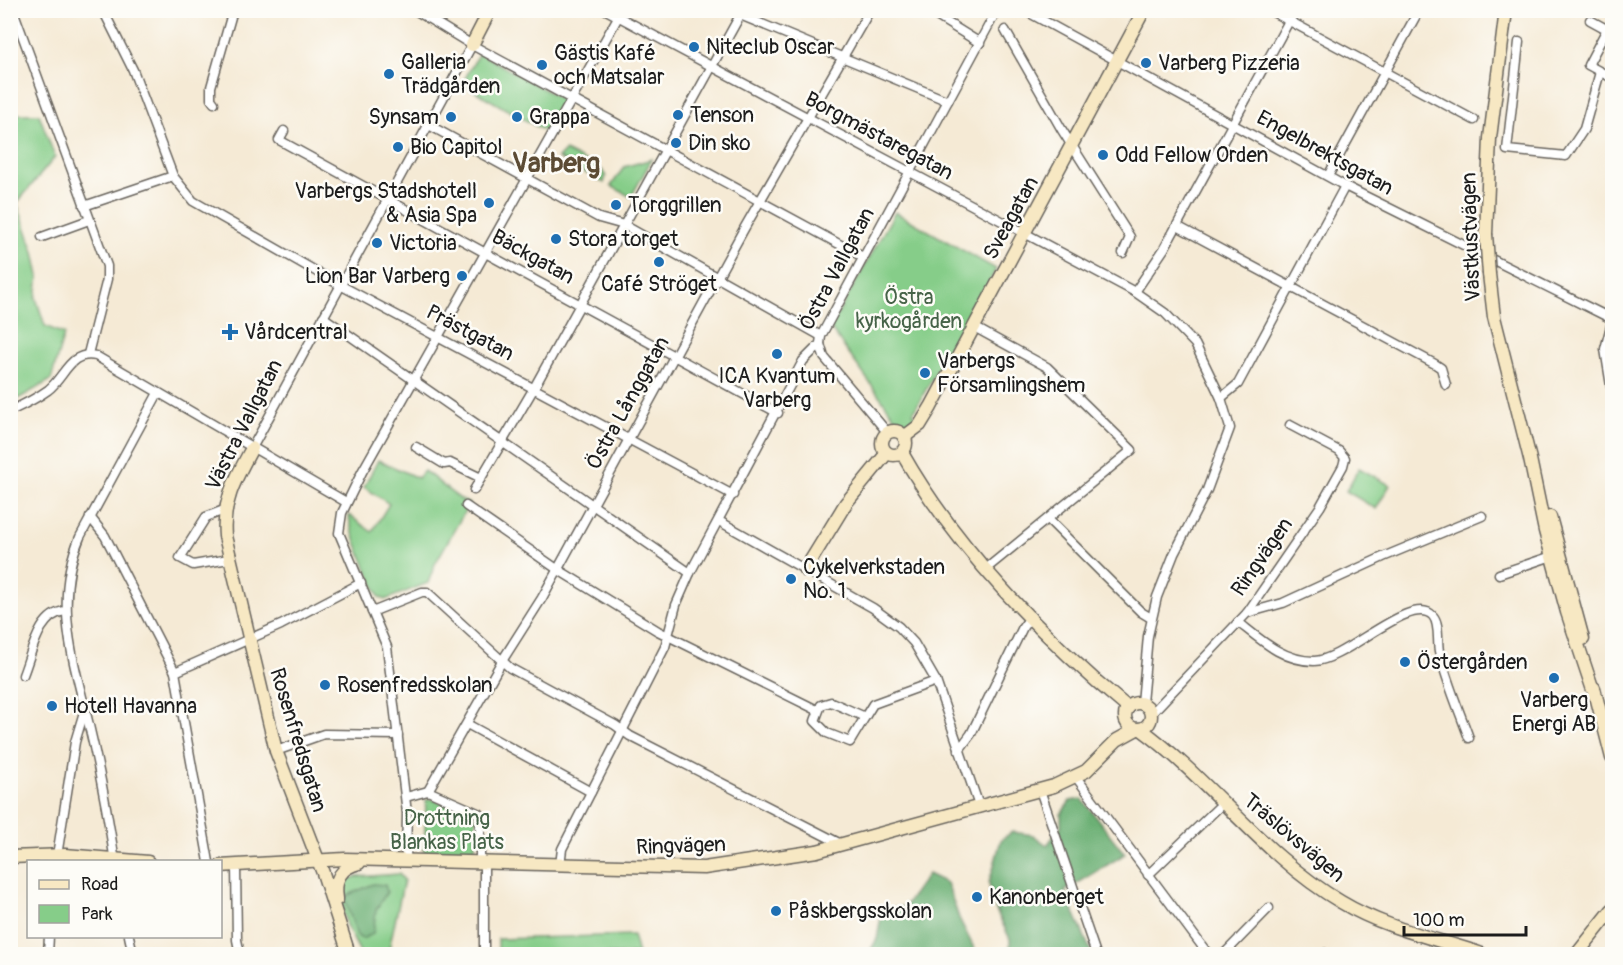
<svg xmlns="http://www.w3.org/2000/svg" width="1623" height="965" font-family="Pangolin,sans-serif">
	<style>
		.green { fill: #86cd89; stroke: #517452; stroke-width: 1.5 }
		.forest { fill: #6cb075; stroke: #446648; stroke-width: 1.5 }
		.lines { fill: none; stroke-linecap: round; stroke-linejoin: round }
		.street-casing { stroke: #68645d; stroke-width: 11 }
		.secondary-casing { stroke: #68645d; stroke-width: 15 }
		.street { stroke: #fff; stroke-width: 8 }
		.secondary { stroke: #f7e8c3; stroke-width: 12 }
		.secondary-bridge-casing { stroke: #68645d; stroke-width: 15; stroke-linecap: butt }
		.secondary-bridge { stroke: #f7e8c3; stroke-width: 12 }
		.poi-dot { fill: #1f6fb2; stroke: #fdfcf7; stroke-width: 2 }
		.labels { text-anchor: middle; dominant-baseline: central; stroke-width: 5; stroke-linejoin: round; paint-order: stroke }
		.poi-label { font-size: 21px; fill: #1c1c1c; stroke: #fdfcf7; text-anchor: start }
		.street-label { font-size: 21px; fill: #1c1c1c; stroke: #fdfcf7 }
		.park-label { font-size: 21px; fill: #466348; stroke: #fdfcf7 }
		.district-label { font-size: 27px; font-weight: bold; fill: #5c4b34; stroke: #fdfcf7 }
	</style>
	<rect width="100%" height="100%" fill="#fdfcf7"/>
	<filter id="ink" filterUnits="userSpaceOnUse"><feTurbulence type="fractalNoise" baseFrequency=".0167" numOctaves="2"/><feDisplacementMap in="SourceGraphic" scale="12" xChannelSelector="R" yChannelSelector="G"/><feConvolveMatrix kernelMatrix="1 2 1 2 8 2 1 2 1" color-interpolation-filters="sRGB"/></filter>
	<filter id="wash" filterUnits="userSpaceOnUse"><feTurbulence type="fractalNoise" baseFrequency=".008" numOctaves="4" result="noise"/><feDisplacementMap in="SourceGraphic" scale="24" xChannelSelector="R" yChannelSelector="G"/><feGaussianBlur stdDeviation="1.35" result="paint"/><feColorMatrix in="noise" values="0 0 0 0 0 0 0 0 0 0 0 0 0 0 0 0 0 1.4 0 .05"/><feComposite in="paint" operator="in"/></filter>
	<g filter="url(#wash)">
		<rect width="100%" height="100%" fill="#f5ead5"/>
		<g class="green">
			<polygon points="479,53 565,101 548,133 462,84"/>
			<polygon points="11,114 39,114 55,157 17,203 34,252 39,276 36,298 45,326 64,334 51,380 11,403"/>
			<polygon points="565,151 602,170 606,176 604,183 558,158"/>
			<polygon points="652,159 631,197 611,186 624,167"/>
			<polygon points="895,212 996,269 949,362 943,359 913,413 917,416 904,425 899,423 830,328"/>
			<path d="M378,460L418,478L424,471C441,482 451,495 469,504L435,564L428,583L385,600L379,597C372,581 348,529 349,515L372,532L389,504L364,487Z"/>
			<polygon points="1359,468 1390,485 1376,509 1346,491"/>
			<polygon points="432,799 476,817 475,854 424,854 426,800"/>
			<polygon points="399,874 404,880 388,954 361,954 346,925 338,887 342,881 356,877"/>
			<polygon points="633,935 638,954 498,954 498,939"/>
		</g>
		<g class="forest">
			<polygon points="1082,799 1125,854 1065,891 1092,954 1010,954 1010,939 992,902 989,883 1001,840 1012,832 1033,835 1047,845 1061,827 1061,814 1070,801"/>
			<polygon points="928,874 947,883 959,918 977,954 868,954 877,939 882,910 905,906"/>
			<polygon points="373,884 385,885 387,892 376,910 373,934 362,939 357,936 344,897"/>
		</g>
	</g>
	<g filter="url(#ink)">
		<g class="lines">
			<g class="street-casing">
				<g id="street">
					<polyline points="13,10 107,266 107,279 88,354"/>
					<polyline points="103,10 133,70 173,176 193,201 340,285 733,495"/>
					<polyline points="415,10 472,45 863,257"/>
					<polyline points="606,10 1135,292 1165,313 1195,344 1221,398 1230,428 1207,490 1174,554 1157,597 1148,636 1142,703"/>
					<polyline points="728,10 948,101"/>
					<polyline points="927,10 980,43"/>
					<polyline points="1024,10 1345,186 1612,319"/>
					<polyline points="1269,10 1474,120"/>
					<polyline points="1590,20 1612,32"/>
					<polyline points="1607,29 1588,65 1612,78"/>
					<polyline points="1005,30 1062,130 1130,237 1123,253"/>
					<polyline points="1519,42 1507,150 1566,156 1584,129 1600,72"/>
					<polyline points="214,103 211,99 211,87 233,10"/>
					<polyline points="427,124 599,218 624,225 821,336"/>
					<polyline points="284,131 279,140 778,413"/>
					<polyline points="1328,176 1419,10"/>
					<polyline points="84,206 173,176"/>
					<polyline points="1177,226 1435,364 1441,368 1446,385"/>
					<polyline points="42,237 89,220"/>
					<polyline points="1135,292 1164,249 1295,10"/>
					<polyline points="323,317 690,573"/>
					<polyline points="1612,322 1605,349 1612,392"/>
					<polyline points="974,327 1047,367 1132,450 987,568"/>
					<polyline points="820,344 824,357 887,432"/>
					<polyline points="1221,398 1238,384 1345,186"/>
					<path d="M10,411C23,405 37,398 48,390C65,377 70,350 96,356L346,502"/>
					<polyline points="416,447 444,464 450,463 481,478"/>
					<polyline points="252,448 472,45"/>
					<polyline points="474,490 534,388 743,10"/>
					<polyline points="466,506 557,569 658,631 817,710"/>
					<polyline points="224,510 206,517 180,558 193,565 229,559"/>
					<polyline points="90,517 105,536 175,672 209,862"/>
					<polyline points="1048,519 1141,612 1151,618"/>
					<polyline points="719,521 873,608 899,627 914,643 936,681 979,806"/>
					<polyline points="1499,574 1555,555"/>
					<polyline points="372,612 422,592 427,592 510,668 615,725 630,736 841,844"/>
					<polyline points="1247,613 1283,603 1383,557 1482,516"/>
					<path d="M1238,622C1261,640 1283,661 1314,661C1345,661 1412,592 1433,616C1440,624 1437,641 1439,651C1446,680 1459,710 1469,738"/>
					<polyline points="175,672 281,625 361,583"/>
					<path d="M23,675C32,653 38,614 65,611"/>
					<polygon points="831,702 865,717 850,742 827,733 815,721 821,705"/>
					<polyline points="1151,714 1247,613 1320,507 1343,466 1345,458 1339,451 1290,425"/>
					<polyline points="865,717 873,704 936,681"/>
					<polyline points="467,724 591,792"/>
					<polyline points="959,750 971,734 1023,627 1031,616"/>
					<polyline points="276,751 324,734 398,735"/>
					<polyline points="1076,777 1208,954"/>
					<polyline points="1040,790 1096,954"/>
					<polyline points="428,791 480,814 480,862"/>
					<polyline points="406,797 428,791 502,661 542,598 745,227 870,10"/>
					<polyline points="406,860 407,813 387,647 339,533 342,513 362,472 622,10"/>
					<polyline points="56,862 75,742 84,712"/>
					<path d="M115,862C108,815 99,767 88,721C73,659 53,599 80,537L158,393"/>
					<polyline points="484,862 484,954"/>
					<polyline points="560,865 562,849 665,647 676,605 690,573 803,361 820,344 821,336 997,10"/>
					<polyline points="236,866 237,940 240,954"/>
					<polyline points="1148,875 1223,803"/>
					<polyline points="129,936 133,954"/>
					<polyline points="48,954 49,936"/>
					<polyline points="1224,954 1269,908"/>
					<polyline points="1324,954 1325,953"/>
				</g>
			</g>
			<g class="secondary-casing">
				<g id="secondary">
					<polyline points="472,45 490,10"/>
					<polyline points="1486,234 1490,138 1506,10"/>
					<polyline points="1489,274 1494,317 1530,459 1545,531 1567,612 1595,696"/>
					<circle cx="894" cy="443" r="12"/>
					<polyline points="904,437 920,425 931,407 1144,10"/>
					<path d="M252,448C236,478 222,501 225,536L276,751L323,873L349,954"/>
					<path d="M902,453C955,547 1044,639 1128,708"/>
					<polyline points="1550,517 1583,639"/>
					<polyline points="805,570 846,503 887,453"/>
					<polyline points="1594,688 1612,758"/>
					<circle cx="1138" cy="716" r="13"/>
					<path d="M1141,729C1212,781 1264,857 1341,902C1384,928 1434,938 1482,954"/>
					<polyline points="10,857 65,855 148,862"/>
					<polyline points="220,866 345,859 704,868 817,851 1054,786 1086,771 1117,740 1137,729"/>
					<path d="M337,899C334,879 340,868 359,863"/>
					<polyline points="1577,954 1612,910"/>
				</g>
			</g>
			<use href="#street" class="street"/>
			<use href="#secondary" class="secondary"/>
			<g class="secondary-bridge-casing">
				<polyline id="secondary-bridge" points="1486,234 1489,274"/>
			</g>
			<use href="#secondary-bridge" class="secondary-bridge"/>
		</g>
	</g>
	<g class="poi-dot">
		<circle cx="694" cy="47" r="6"/>
		<circle cx="1146" cy="63" r="6"/>
		<circle cx="542" cy="65" r="6"/>
		<circle cx="389" cy="74" r="6"/>
		<circle cx="678" cy="115" r="6"/>
		<circle cx="451" cy="117" r="6"/>
		<circle cx="517" cy="117" r="6"/>
		<circle cx="676" cy="143" r="6"/>
		<circle cx="398" cy="147" r="6"/>
		<circle cx="1103" cy="155" r="6"/>
		<circle cx="489" cy="203" r="6"/>
		<circle cx="616" cy="205" r="6"/>
		<circle cx="556" cy="239" r="6"/>
		<circle cx="377" cy="243" r="6"/>
		<circle cx="659" cy="262" r="6"/>
		<circle cx="462" cy="276" r="6"/>
		<path d="M227 323h6v6h6v6h-6v6h-6v-6h-6v-6h6z"/>
		<circle cx="777" cy="354" r="6"/>
		<circle cx="925" cy="373" r="6"/>
		<circle cx="791" cy="579" r="6"/>
		<circle cx="1405" cy="662" r="6"/>
		<circle cx="1554" cy="678" r="6"/>
		<circle cx="325" cy="685" r="6"/>
		<circle cx="52" cy="706" r="6"/>
		<circle cx="977" cy="897" r="6"/>
		<circle cx="776" cy="911" r="6"/>
	</g>
	<g class="labels">
		<g class="poi-label">
			<text x="706" y="47">Niteclub Oscar</text>
			<text x="554" y="53">Gästis Kafé<tspan x="554" dy="24">och Matsalar</tspan></text>
			<text x="401" y="62">Galleria<tspan x="401" dy="24">Trädgården</tspan></text>
			<text x="1158" y="63">Varberg Pizzeria</text>
			<text x="690" y="115">Tenson</text>
			<text x="439" y="117" text-anchor="end">Synsam</text>
			<text x="529" y="117">Grappa</text>
			<text x="688" y="143">Din sko</text>
			<text x="410" y="147">Bio Capitol</text>
			<text x="1115" y="155">Odd Fellow Orden</text>
			<text x="477" y="191" text-anchor="end">Varbergs Stadshotell<tspan x="477" dy="24">&amp; Asia Spa</tspan></text>
			<text x="628" y="205">Torggrillen</text>
			<text x="568" y="239">Stora torget</text>
			<text x="389" y="243">Victoria</text>
			<text x="450" y="276" text-anchor="end">Lion Bar Varberg</text>
			<text x="659" y="284" text-anchor="middle">Café Ströget</text>
			<text x="244" y="332">Vårdcentral</text>
			<text x="937" y="361">Varbergs<tspan x="937" dy="24">Församlingshem</tspan></text>
			<text x="777" y="376" text-anchor="middle">ICA Kvantum<tspan x="777" dy="24">Varberg</tspan></text>
			<text x="803" y="567">Cykelverkstaden<tspan x="803" dy="24">No. 1</tspan></text>
			<text x="1417" y="662">Östergården</text>
			<text x="337" y="685">Rosenfredsskolan</text>
			<text x="1554" y="700" text-anchor="middle">Varberg<tspan x="1554" dy="24">Energi AB</tspan></text>
			<text x="64" y="706">Hotell Havanna</text>
			<text x="989" y="897">Kanonberget</text>
			<text x="788" y="911">Påskbergsskolan</text>
		</g>
		<g class="street-label">
			<text transform="translate(879 136) rotate(28)">Borgmästaregatan</text>
			<text transform="translate(1325 153) rotate(29)">Engelbrektsgatan</text>
			<text transform="translate(1011 218) rotate(-61)">Sveagatan</text>
			<text transform="translate(1471 237) rotate(-92)">Västkustvägen</text>
			<text transform="translate(533 257) rotate(29)">Bäckgatan</text>
			<text transform="translate(837 269) rotate(-62)">Östra Vallgatan</text>
			<text transform="translate(470 333) rotate(28)">Prästgatan</text>
			<text transform="translate(628 403) rotate(-61)">Östra Långgatan</text>
			<text transform="translate(244 425) rotate(-63)">Västra Vallgatan</text>
			<text transform="translate(1262 557) rotate(-55)">Ringvägen</text>
			<text transform="translate(298 740) rotate(73)">Rosenfredsgatan</text>
			<text transform="translate(1294 838) rotate(40)">Träslövsvägen</text>
			<text transform="translate(681 846) rotate(-2)">Ringvägen</text>
		</g>
		<g class="park-label">
			<text x="909" y="297">Östra<tspan x="909" dy="24">kyrkogården</tspan></text>
			<text x="447" y="818">Drottning<tspan x="447" dy="24">Blankas Plats</tspan></text>
		</g>
		<g class="district-label">
			<text x="556" y="163">Varberg</text>
		</g>
	</g>
	<rect width="1623" height="965" fill="none" stroke="#fdfcf7" stroke-width="36"/>
	<rect x="27" y="860" width="195" height="78" fill="#fdfcf7" stroke="#a3a29f" stroke-width="1.5"/>
	<rect x="39" y="880" width="30" height="9" fill="#f7e8c3" stroke="#a3a29f" stroke-width="1.5"/>
	<text x="81" y="890" font-size="18" fill="#1c1c1c">Road</text>
	<rect x="39" y="905" width="30" height="18" fill="#86cd89" stroke="#a3a29f" stroke-width="1.5"/>
	<text x="81" y="920" font-size="18" fill="#1c1c1c">Park</text>
	<path d="M1404 926v9h122v-9" fill="none" stroke="#1c1c1c" stroke-width="3"/>
	<text x="1413" y="926" font-size="18" fill="#1c1c1c" stroke="#fdfcf7" stroke-width="4.5" paint-order="stroke">100 m</text>
</svg>
